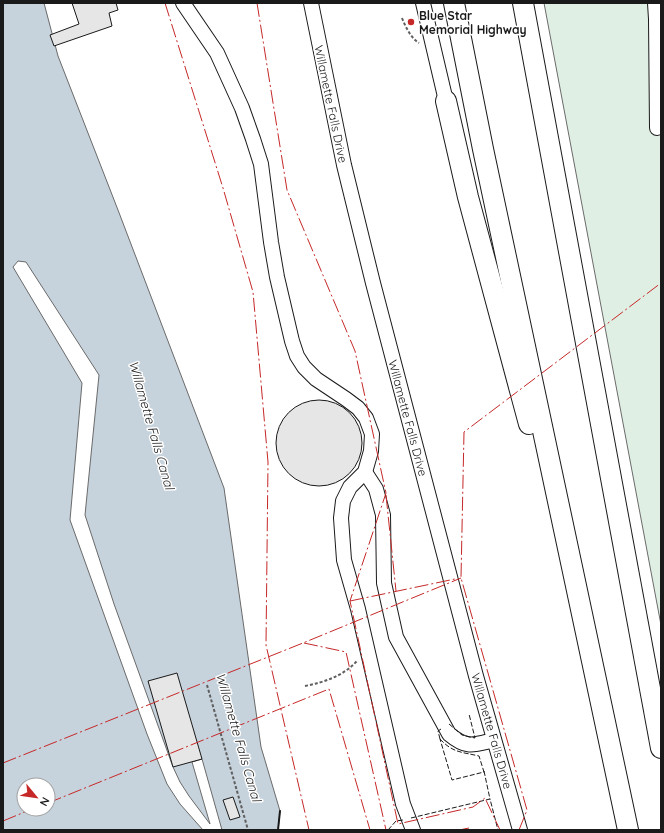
<svg xmlns="http://www.w3.org/2000/svg" width="664" height="833" font-family="Quicksand,sans-serif">
	<style>
		.green { fill: #e0efe3; stroke: #6a6a6a }
		.water { fill: #c6d2dc; stroke: #6a6a6a; fill-rule: evenodd }
		.pier { fill: #fff; stroke: #6a6a6a }
		.building { fill: #e6e6e6; stroke: #1a1a1a }
		.lines { fill: none; stroke-linecap: round; stroke-linejoin: round }
		.minor-casing { stroke: #1a1a1a; stroke-width: 16 }
		.highway-casing { stroke: #1a1a1a; stroke-width: 22 }
		.path { stroke: #5f5f5f; stroke-width: 2; stroke-dasharray: 3 2; stroke-linecap: butt }
		.minor { stroke: #fff; stroke-width: 14 }
		.highway { stroke: #fff; stroke-width: 20 }
		.fence { stroke: #1a1a1a; stroke-width: 1; stroke-dasharray: 5 2; stroke-linecap: butt }
		.wall { stroke: #1a1a1a; stroke-width: 2 }
		.power { stroke: #c62828; stroke-width: 1; stroke-dasharray: 14 3 2 3; stroke-linecap: butt }
		.poi-dot { fill: #c62828; stroke: #fff; stroke-width: 1.5 }
		.labels { text-anchor: middle; dominant-baseline: central; stroke-width: 3; stroke-linejoin: round; paint-order: stroke }
		.poi-label { font-size: 12px; font-weight: bold; fill: #1a1a1a; stroke: #fff; text-anchor: start }
		.street-label { font-size: 12px; fill: #1a1a1a; stroke: #fff }
		.water-label { font-size: 13px; font-style: italic; fill: #1a1a1a; stroke: #fff }
	</style>
	<rect width="100%" height="100%" fill="#fff"/>
	<polygon class="green" points="544,3 661,3 661,625"/>
	<path class="water" d="M3,3H44L58,56L118,210L224,488L261,747L280,811L278,830H3ZM24,785H48V809H24Z"/>
	<polygon class="pier" points="18,261 26,262 99,375 85,515 114,604 173,767 180,782 189,796 210,824 192,762 202,759 222,830 203,830 180,804 167,784 147,734 70,520 82,383 13,267"/>
	<g class="building">
		<polygon points="72,3 116,3 118,10 109,13 112,26 54,46 50,35 79,24"/>
		<circle cx="319" cy="443" r="43"/>
		<polygon points="177,673 202,759 173,767 148,681"/>
		<polygon points="233,797 240,817 230,820 223,800"/>
	</g>
	<g class="lines">
		<g class="minor-casing">
			<g id="minor">
				<polyline points="183,3 217,53 242,108 253,139 261,164 271,242 277,277 292,341 297,356 304,367 316,379 346,399 358,408 366,418 372,434 371,451 365,472 350,487 343,501 341,518 344,560 358,609 403,804 413,830"/>
				<polyline points="311,3 344,165 373,283 476,676 520,830"/>
				<polyline points="423,3 446,101"/>
				<polyline points="655,3 656,19 657,128"/>
				<path d="M365,472L376,489L383,515L384,583L396,637L449,734C467,749 473,745 494,740"/>
			</g>
		</g>
		<g class="highway-casing">
			<g id="highway">
				<polyline points="454,3 483,149 628,830"/>
				<polyline points="523,3 661,748"/>
				<polyline points="446,101 468,197 529,424"/>
			</g>
		</g>
		<g class="path">
			<path d="M402,18C406,28 411,38 419,43"/>
			<polyline points="207,685 248,830"/>
			<path d="M305,686C325,682 343,676 357,661"/>
		</g>
		<use href="#minor" class="minor"/>
		<use href="#highway" class="highway"/>
		<g class="fence">
			<polyline points="449,724 462,735 475,738 469,714"/>
			<path d="M440,739C453,753 462,752 479,756L484,772L452,780Z"/>
			<polyline points="440,739 438,731 441,729"/>
			<polyline points="484,771 490,799"/>
			<polyline points="411,818 490,799 498,830"/>
			<polyline points="388,830 396,821 403,820"/>
		</g>
		<polyline class="wall" points="278,830 280,811"/>
		<g class="power">
			<polyline points="165,3 223,188 253,292 268,462 266,645 309,830"/>
			<polyline points="257,3 287,190 355,351 386,493 350,601 398,824 473,807 485,798 500,830"/>
			<polyline points="386,495 396,591"/>
			<polyline points="350,601 455,579"/>
			<polyline points="304,643 346,652 386,830"/>
			<polyline points="3,763 303,643 461,578"/>
			<polyline points="48,803 329,689 370,830"/>
			<polyline points="3,821 32,809"/>
			<polyline points="459,830 469,828"/>
			<polyline points="519,830 527,810 461,578 464,432 661,283"/>
		</g>
	</g>
	<circle class="poi-dot" cx="411" cy="22" r="4"/>
	<g class="labels">
		<g class="poi-label">
			<text x="419" y="15">Blue Star<tspan x="419" dy="14">Memorial Highway</tspan></text>
		</g>
		<g class="street-label">
			<text transform="translate(331 104) rotate(78)">Willamette Falls Drive</text>
			<text transform="translate(408 418) rotate(75)">Willamette Falls Drive</text>
			<text transform="translate(492 731) rotate(74)">Willamette Falls Drive</text>
		</g>
		<g class="water-label">
			<text transform="translate(152 425) rotate(74)">Willamette Falls Canal</text>
			<text transform="translate(239 737) rotate(74)">Willamette Falls Canal</text>
		</g>
	</g>
	<rect width="664" height="833" fill="none" stroke="#1a1a1a" stroke-width="8"/>
	<g transform="translate(36 797) rotate(119)"><circle r="19" fill="#ffffff" stroke="#a3a3a3"/>
	<path d="M0-3L7 15L0 10L-7 15Z" fill="#c62828"/>
	<text y="-6" font-size="11" font-weight="bold" text-anchor="middle" fill="#1a1a1a">N</text>
	</g>
</svg>
